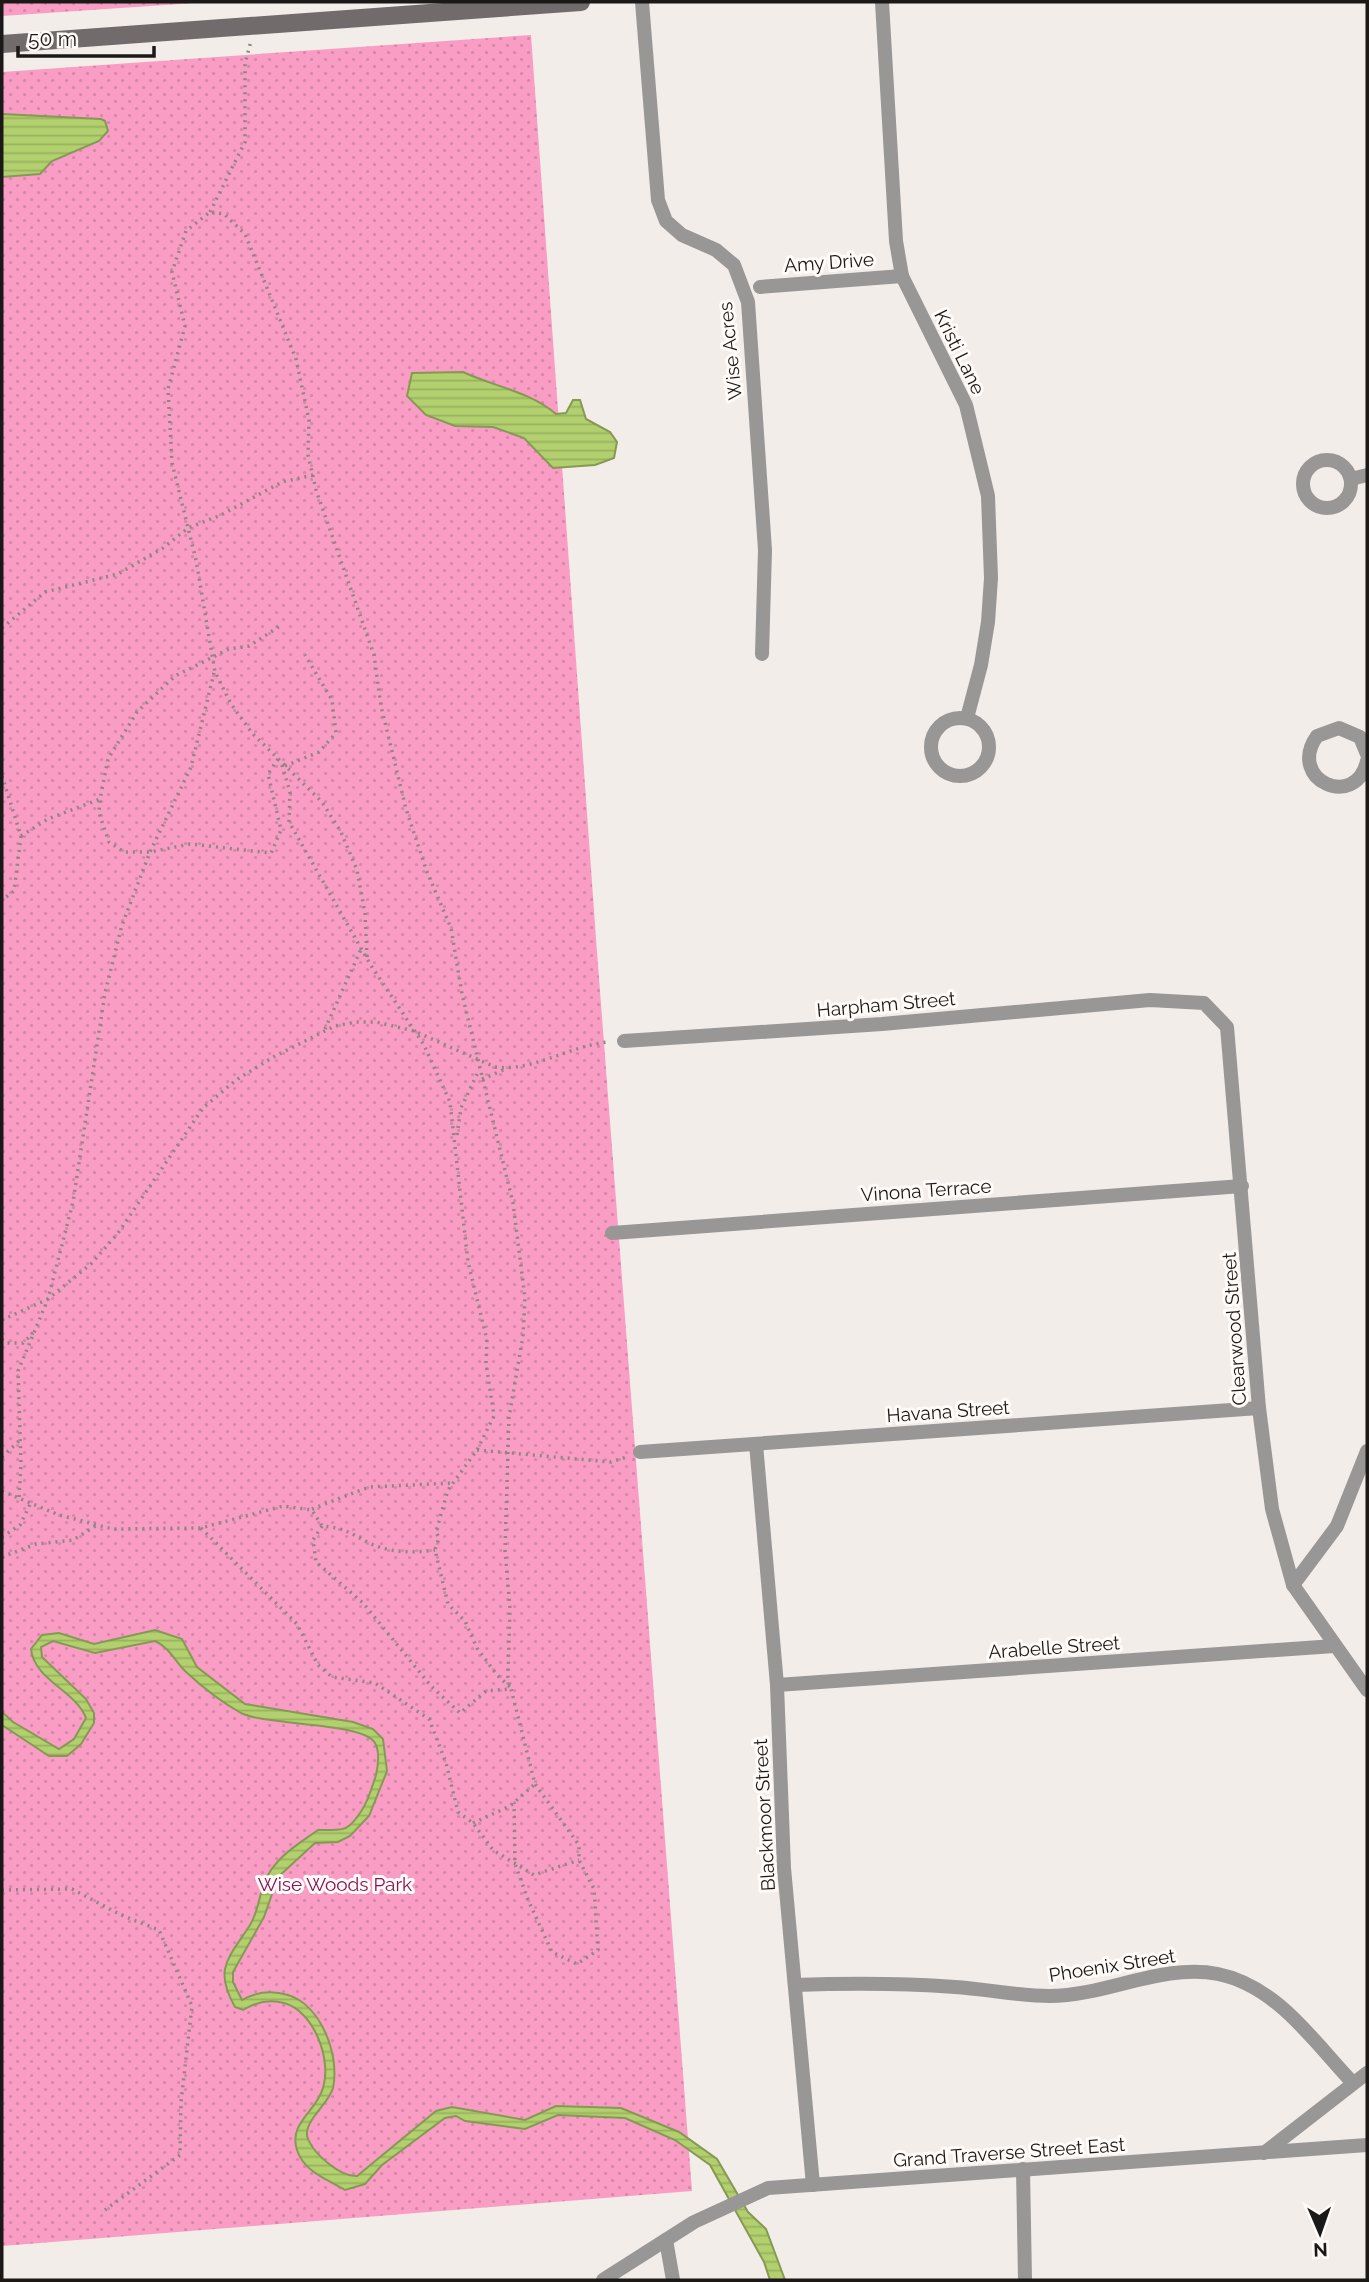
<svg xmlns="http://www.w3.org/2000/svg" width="1369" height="2282" font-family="Raleway,sans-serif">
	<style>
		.park { fill: url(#park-dots) }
		.water { fill: url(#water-rules); stroke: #859954; stroke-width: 2 }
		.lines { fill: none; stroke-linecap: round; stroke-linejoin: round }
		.path { stroke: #8b8784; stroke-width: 3.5; stroke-dasharray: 2 5; stroke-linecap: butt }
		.street { stroke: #999696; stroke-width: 14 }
		.secondary { stroke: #716c6b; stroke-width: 18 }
		.labels { text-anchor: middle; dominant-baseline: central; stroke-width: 6; stroke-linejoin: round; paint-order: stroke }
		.street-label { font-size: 19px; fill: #1b1917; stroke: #fffbf8 }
		.park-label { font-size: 19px; fill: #881254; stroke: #fffbf8 }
	</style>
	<defs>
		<pattern id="park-dots" width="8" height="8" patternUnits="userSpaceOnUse" patternTransform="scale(1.75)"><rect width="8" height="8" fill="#f99dc5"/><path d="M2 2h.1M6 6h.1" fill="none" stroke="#d587a8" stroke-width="1.8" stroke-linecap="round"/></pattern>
		<pattern id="water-rules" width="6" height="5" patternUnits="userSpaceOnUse" patternTransform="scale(1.75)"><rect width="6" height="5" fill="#b2d06e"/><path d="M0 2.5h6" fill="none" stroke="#98b25f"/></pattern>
	</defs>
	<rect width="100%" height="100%" fill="#f3ede9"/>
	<g class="park">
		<polygon points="2,2 210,2 2,16"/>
		<polygon points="531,35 597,952 692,2191 2,2246 2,72"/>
	</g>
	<g class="water">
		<polygon points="2,114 101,119 105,121 108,131 99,141 52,161 40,174 2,177"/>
		<path d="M463,372C495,387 529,391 556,414L566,413L573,400H580L586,419L610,432L617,442L614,458L595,465L553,468L524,438L493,427L455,426L426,415L407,396L412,373Z"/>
		<path d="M155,1630L182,1639L197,1667L245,1704L353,1722L373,1729L383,1739L387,1771L369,1816L350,1836L338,1842L315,1843L278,1877L264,1917L233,1972V1982L242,2000C256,1992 271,1990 288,1995C321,2005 340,2055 333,2088C329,2104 301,2123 308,2139C314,2154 340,2177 357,2176L436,2111L452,2107L525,2120L556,2106L621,2108L679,2132L717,2159L748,2212L766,2229L785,2280H770L764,2262L710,2165L675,2140L625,2118L558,2115L525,2129L465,2121L456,2116L445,2118L382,2165L365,2184L345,2190C327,2179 304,2172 297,2150C288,2123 317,2111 323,2088C332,2060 314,2011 284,2003C269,1999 256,2002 243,2010L235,2007C213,1968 229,1958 250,1925C258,1912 259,1897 264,1883C274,1858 297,1845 318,1830C342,1829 346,1835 362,1810C369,1799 372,1787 376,1775C378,1766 380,1752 375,1743C363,1722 267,1726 241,1713C223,1703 200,1685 185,1671C175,1661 169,1647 155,1641L95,1653L53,1641L41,1647L42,1657L86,1699L94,1713V1723L81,1744L67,1756H49L2,1725V1712L13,1722L59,1749L74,1739L86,1718C76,1691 34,1680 31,1649L42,1635L59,1633L94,1644Z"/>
	</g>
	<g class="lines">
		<g class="path">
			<polyline points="210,212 245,142 245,64 251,41"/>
			<polyline points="2,628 45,592 118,574 163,548 188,528 221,515 282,482 313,475"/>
			<polyline points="278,759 268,774 281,830 271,853 190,844 150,852 124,852 109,842 99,813 100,799 108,759 137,712 175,676 229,649 249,646 280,626"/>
			<polyline points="282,765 290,792 289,822 370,964 424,1045 450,1102 468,1262 487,1340 486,1363 494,1416 477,1450 448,1490 436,1532 439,1538 435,1550 448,1604 465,1621 477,1648 497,1675 512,1689"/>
			<polyline points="285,766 319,752 336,733 332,700 305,655"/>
			<polyline points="2,776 21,836 14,891 2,900"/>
			<polyline points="21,836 48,819 100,799"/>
			<polyline points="367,957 365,913 357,870 341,832 322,802 252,733 231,704 215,672 196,560 172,463 168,389 185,326 172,272 186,231 210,212 224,214 245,234 296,359 309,420 308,455 316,490 374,655 381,706 406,809 427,872 451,928 462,994 513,1203 525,1298 523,1336 509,1417 505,1550 510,1608 508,1677 535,1784 579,1845 579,1860 594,1889 598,1950 577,1964 552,1952 528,1900 515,1864 514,1803"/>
			<polyline points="325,1029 362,947"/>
			<polyline points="482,1079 506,1069"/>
			<polyline points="457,1135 461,1108 479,1070"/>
			<polyline points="2,1320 48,1299 73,1202 105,993 122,925 150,852 191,767 214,673"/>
			<polyline points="2,1339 7,1343 23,1343 33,1333"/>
			<polyline points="477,1450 611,1462 627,1457"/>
			<polyline points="2,1457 20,1440"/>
			<path d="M2,1491L59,1515L113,1529L201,1528L283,1506L312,1510L322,1526C345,1528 350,1533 369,1543C390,1553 413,1553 435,1550"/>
			<path d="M19,1497L21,1465L18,1371L48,1299L92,1263L118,1233L203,1108L236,1080L275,1056L335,1026L356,1022H376L414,1031L495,1067C532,1072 569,1046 608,1042"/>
			<polyline points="312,1509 369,1487 452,1483"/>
			<polyline points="322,1526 313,1540 316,1562 363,1603 431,1686 460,1713 486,1691 510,1689"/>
			<polyline points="201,1528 297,1624 318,1665 332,1677 375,1683 429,1719 446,1763 458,1812 473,1823 493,1850 534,1875 579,1860"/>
			<polyline points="2,1537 20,1525 31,1502"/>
			<polyline points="2,1557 36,1544 73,1540 97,1525"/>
			<polyline points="473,1823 510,1806 535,1784"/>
			<polyline points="2,1890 72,1889 121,1915 159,1930 192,2006 181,2102 180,2155 105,2210"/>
		</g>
		<g class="street">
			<polyline points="642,2 658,200 666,221 682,235 716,250 734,265 748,302 765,550 762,654"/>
			<polyline points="882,2 896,241 902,276 966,405 988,496 991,578 988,622 981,665 967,718"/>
			<polyline points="760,287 902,276"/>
			<circle cx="1327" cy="484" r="24"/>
			<polyline points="1351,479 1367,475"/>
			<circle cx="960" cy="747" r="29"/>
			<path d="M1367,754L1360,737L1339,728L1317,736C1286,780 1356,811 1367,761"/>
			<polyline points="624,1041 882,1024 1150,1000 1204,1003 1227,1027 1259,1408 1272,1509 1293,1585 1367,1690"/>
			<polyline points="612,1233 1242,1186"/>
			<polyline points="756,1444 777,1685 784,1868 813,2185"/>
			<polyline points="640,1452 1259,1408"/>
			<polyline points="1293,1585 1337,1526 1367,1451"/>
			<polyline points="777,1685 1334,1646"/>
			<path d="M795,1985C848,1983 901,1983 955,1987C986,1989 1018,1996 1050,1996C1106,1996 1162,1963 1218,1974C1277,1986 1314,2042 1353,2083"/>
			<polyline points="1264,2153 1367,2073"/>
			<polyline points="1023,2169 1025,2280"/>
			<polyline points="666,2240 673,2280"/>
			<polyline points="603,2280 694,2222 768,2188 1367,2145"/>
		</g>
		<polyline class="secondary" points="2,44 581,2"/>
	</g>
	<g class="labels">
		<g class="street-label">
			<text transform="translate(829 262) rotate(-4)">Amy Drive</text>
			<text transform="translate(730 351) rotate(-96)">Wise Acres</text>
			<text transform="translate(960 352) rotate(64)">Kristi Lane</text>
			<text transform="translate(886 1004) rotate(-5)">Harpham Street</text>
			<text transform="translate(926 1190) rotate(-4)">Vinona Terrace</text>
			<text transform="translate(1234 1329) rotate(-94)">Clearwood Street</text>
			<text transform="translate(948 1411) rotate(-4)">Havana Street</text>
			<text transform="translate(1054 1647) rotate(-4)">Arabelle Street</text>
			<text transform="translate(764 1815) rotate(-93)">Blackmoor Street</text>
			<text transform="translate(1112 1965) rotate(-9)">Phoenix Street</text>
			<text transform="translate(1009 2152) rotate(-4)">Grand Traverse Street East</text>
		</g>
		<g class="park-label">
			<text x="335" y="1884">Wise Woods Park</text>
		</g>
	</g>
	<rect width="1369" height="2282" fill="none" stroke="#1b1917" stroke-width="7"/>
	<g transform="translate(1320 2233) rotate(178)" stroke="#fffbf8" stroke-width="5" paint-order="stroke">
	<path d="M0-5L12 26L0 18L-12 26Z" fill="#1b1917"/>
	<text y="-10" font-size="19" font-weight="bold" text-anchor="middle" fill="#1b1917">N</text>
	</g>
	<path d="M18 46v10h136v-10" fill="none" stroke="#1b1917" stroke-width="3.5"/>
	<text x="28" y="46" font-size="21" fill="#1b1917" stroke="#fffbf8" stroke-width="5" paint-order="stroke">50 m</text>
</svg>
